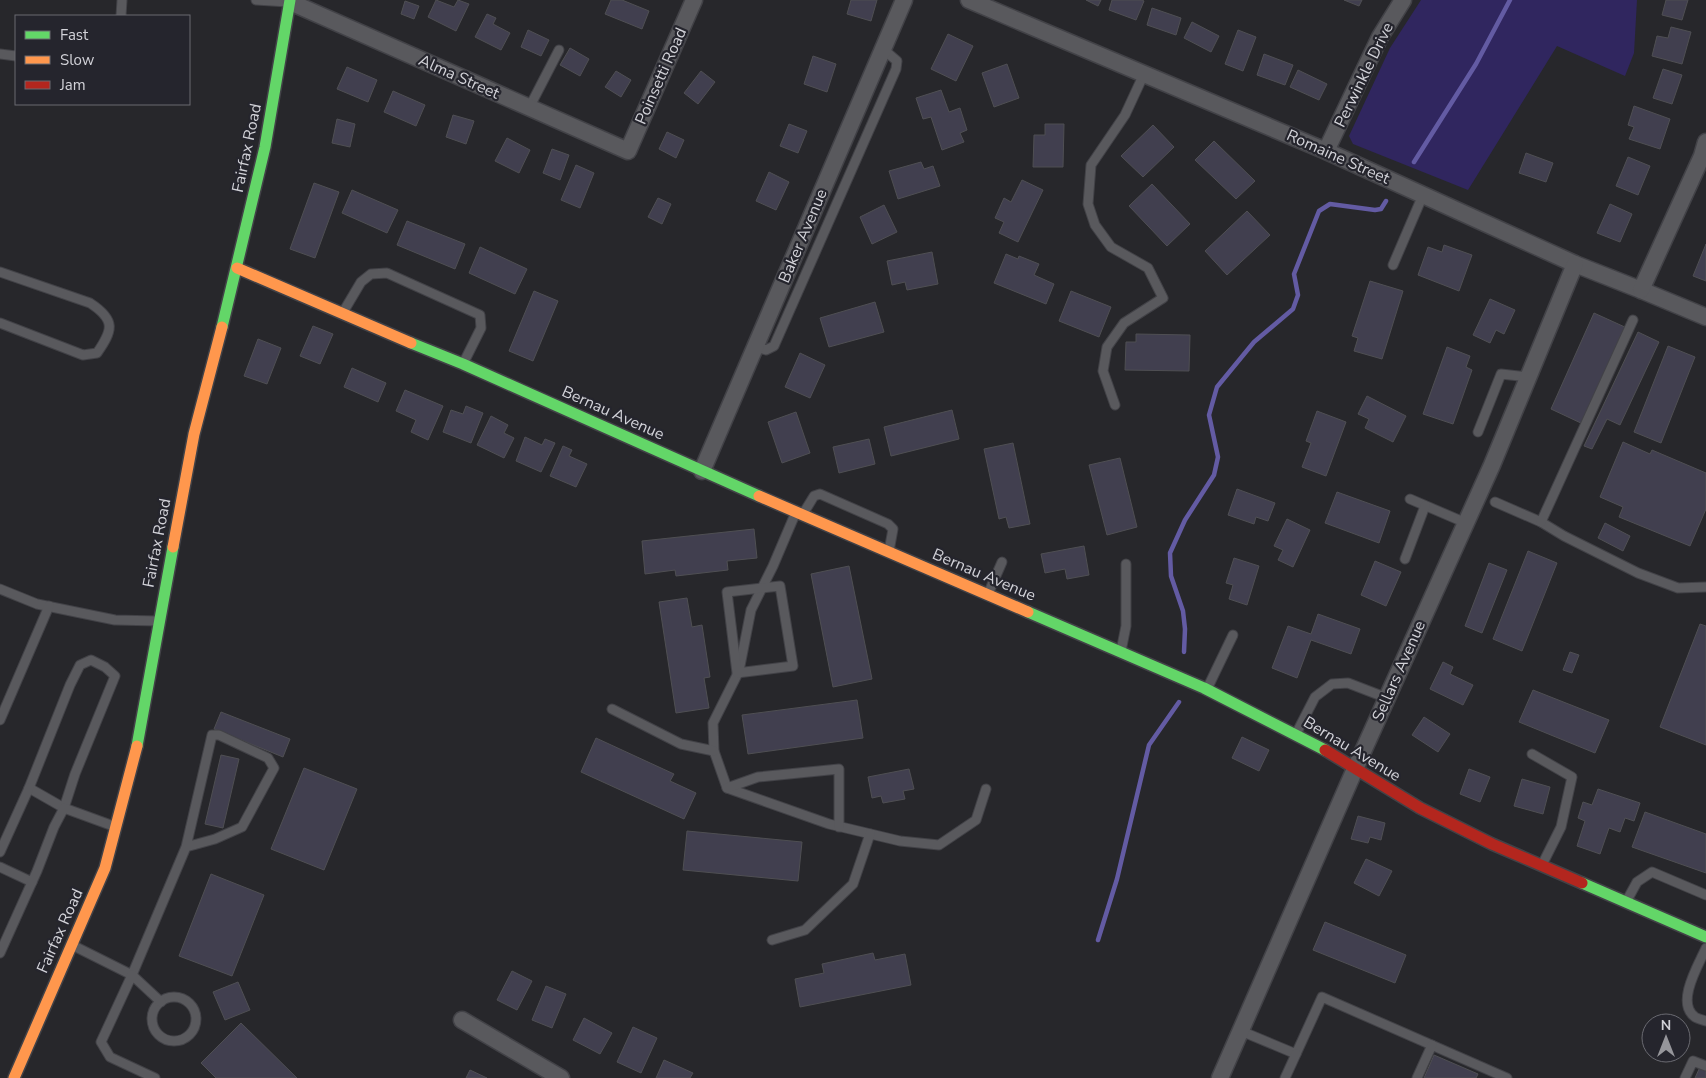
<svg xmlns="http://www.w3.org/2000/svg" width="1706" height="1078" font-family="'Nunito Sans',sans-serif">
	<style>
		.green { fill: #30265f }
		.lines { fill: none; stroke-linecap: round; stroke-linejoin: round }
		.stream { stroke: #635ba3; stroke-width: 4.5 }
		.building { fill: #413f4f; stroke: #4f4f53 }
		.lane-casing { stroke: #424247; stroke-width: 11 }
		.street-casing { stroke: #424247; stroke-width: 19 }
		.fast-casing { stroke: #424247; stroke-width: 14 }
		.slow-casing { stroke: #424247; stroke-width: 14 }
		.jam-casing { stroke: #424247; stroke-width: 14 }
		.lane { stroke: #59595d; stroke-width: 9 }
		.street { stroke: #59595d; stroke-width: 16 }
		.fast { stroke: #63d668; stroke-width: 11 }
		.slow { stroke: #ff974d; stroke-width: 11 }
		.jam { stroke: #b3261e; stroke-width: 11 }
		.labels { text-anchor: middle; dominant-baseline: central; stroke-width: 4.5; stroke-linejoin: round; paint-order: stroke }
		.street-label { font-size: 16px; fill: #d2d2d8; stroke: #25252d }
	</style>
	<rect width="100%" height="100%" fill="#27272b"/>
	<polygon class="green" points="1421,0 1637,0 1634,53 1625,76 1557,46 1468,190 1353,144 1349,136 1390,48"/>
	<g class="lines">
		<g class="stream">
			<polyline points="1414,162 1476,64 1510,0"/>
			<polyline points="1184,652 1185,629 1183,611 1171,576 1170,553 1185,520 1214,475 1218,457 1209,415 1217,387 1254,342 1293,309 1298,295 1294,274 1319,211 1330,204 1375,210 1381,209 1386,201"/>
			<polyline points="1098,940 1117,879 1149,745 1179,702"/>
		</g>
	</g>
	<g class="building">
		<polygon points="436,0 454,7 458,0 469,4 456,31 428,17"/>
		<polygon points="611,0 622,0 649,11 642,29 605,14"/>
		<polygon points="851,0 877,0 871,21 847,14"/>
		<polygon points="1086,0 1101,0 1098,6"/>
		<polygon points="1112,0 1142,0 1144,1 1136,20 1109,10"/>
		<polygon points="1344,0 1362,0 1359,6"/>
		<polygon points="1666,0 1688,0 1682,20 1662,15"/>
		<polygon points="405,1 419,6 414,19 401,14"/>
		<polygon points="1152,8 1181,18 1176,35 1147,25"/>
		<polygon points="487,14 496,18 493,24 510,33 501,50 475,37"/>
		<polygon points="1192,22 1219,36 1211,52 1184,38"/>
		<polygon points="1671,27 1691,32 1682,64 1652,56 1657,36 1668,38"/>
		<polygon points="528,30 549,40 541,56 521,47"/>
		<polygon points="1238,30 1256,37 1243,71 1225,64"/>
		<polygon points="948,34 973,46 956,81 931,69"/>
		<polygon points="570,48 589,59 580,76 560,65"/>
		<polygon points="1264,54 1293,65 1285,85 1257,75"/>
		<polygon points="813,56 836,64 827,92 804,84"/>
		<polygon points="1007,64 1019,98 994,107 982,73"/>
		<polygon points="347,67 377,80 368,102 337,89"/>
		<polygon points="1663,69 1682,75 1672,104 1653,98"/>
		<polygon points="1298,70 1327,84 1319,100 1290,87"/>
		<polygon points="616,71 631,80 621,97 605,87"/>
		<polygon points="701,71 715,82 698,104 684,93"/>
		<polygon points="941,90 949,112 960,108 967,130 960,133 964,142 942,150 931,117 923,119 916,98"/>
		<polygon points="393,91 425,105 416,126 384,112"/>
		<polygon points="1634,106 1670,119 1660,149 1629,139 1634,127 1628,125"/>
		<polygon points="453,115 474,121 466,144 446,137"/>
		<polygon points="337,119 355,124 350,147 332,143"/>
		<polygon points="789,124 807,131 798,153 780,146"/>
		<polygon points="1045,124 1064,124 1063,167 1033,167 1034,135 1045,135"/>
		<polygon points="1153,125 1174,147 1143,177 1121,156"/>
		<polygon points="667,132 684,140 676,158 659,149"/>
		<polygon points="507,138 530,150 519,173 495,161"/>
		<polygon points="1214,141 1255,181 1236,199 1195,160"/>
		<polygon points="552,149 569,155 560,180 543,173"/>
		<polygon points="1526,153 1553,163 1546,182 1519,173"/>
		<polygon points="1628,157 1650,166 1638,195 1616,186"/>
		<polygon points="921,162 924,169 933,166 940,186 898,199 889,171"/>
		<polygon points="576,165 594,173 580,208 561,200"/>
		<polygon points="769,172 789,182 776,210 756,201"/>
		<polygon points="1022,180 1043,190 1018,242 999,233 1004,222 995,218 1004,198 1011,202"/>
		<polygon points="314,183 339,192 315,258 290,249"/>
		<polygon points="1152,184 1190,224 1167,246 1129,206"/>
		<polygon points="352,190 398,210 387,233 342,213"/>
		<polygon points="658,198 671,204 662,224 648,217"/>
		<polygon points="1610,204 1632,214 1620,242 1597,233"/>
		<polygon points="884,205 897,232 872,244 860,217"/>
		<polygon points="1247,211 1270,235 1227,275 1205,251"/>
		<polygon points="407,221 465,244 455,269 397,245"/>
		<polygon points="1706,244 1706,281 1693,276"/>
		<polygon points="1444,245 1472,255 1459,291 1418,275 1428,247 1442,252"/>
		<polygon points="480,247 527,269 515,294 469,273"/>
		<polygon points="932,252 938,284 907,290 905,282 892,285 887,261"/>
		<polygon points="1006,254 1018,259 1019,256 1039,264 1034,275 1054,284 1046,304 994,283"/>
		<polygon points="1370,281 1403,291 1382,359 1354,351 1358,338 1352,336"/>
		<polygon points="534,291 558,301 533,361 509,351"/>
		<polygon points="1071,291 1111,307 1099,337 1059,321"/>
		<polygon points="1490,299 1515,310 1504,334 1496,330 1490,343 1473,335"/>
		<polygon points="875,302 884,332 829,347 820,318"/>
		<polygon points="1594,313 1627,328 1583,424 1551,409"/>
		<polygon points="313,326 333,334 320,364 300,356"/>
		<polygon points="1638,332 1659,342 1620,425 1607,419 1592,449 1584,446"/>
		<polygon points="1136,334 1190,335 1189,371 1125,370 1126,342 1136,342"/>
		<polygon points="258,339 281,348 267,384 244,376"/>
		<polygon points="1668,346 1695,357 1661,443 1634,432"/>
		<polygon points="1447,347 1470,356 1466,367 1472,370 1453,424 1423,414"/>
		<polygon points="800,353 825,365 810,398 785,387"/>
		<polygon points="352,368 386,383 378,402 344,387"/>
		<polygon points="405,390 443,406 428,440 411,432 416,420 396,411"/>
		<polygon points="1367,396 1406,416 1393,442 1365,428 1369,419 1358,414"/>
		<polygon points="466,406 483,413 471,443 443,432 451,410 463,414"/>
		<polygon points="952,410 959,439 891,456 884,427"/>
		<polygon points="1317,411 1346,422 1326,476 1302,467 1311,443 1306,441"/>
		<polygon points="796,412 810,453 782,463 768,422"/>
		<polygon points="491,416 508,425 504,433 514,438 504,458 477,445"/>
		<polygon points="525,437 542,445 545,439 555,443 541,472 516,461"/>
		<polygon points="869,439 875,464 839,473 833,447"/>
		<polygon points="1623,442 1650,454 1652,450 1706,473 1706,509 1690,546 1619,517 1623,507 1600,497"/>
		<polygon points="1013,443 1030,524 1009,528 1006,517 999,519 984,449"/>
		<polygon points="563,446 572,450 569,456 587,464 576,487 550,476"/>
		<polygon points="1120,458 1137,527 1107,535 1089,465"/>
		<polygon points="1237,489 1275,503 1268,521 1256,517 1254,524 1228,515"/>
		<polygon points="1337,492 1390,511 1379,543 1325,523"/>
		<polygon points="1287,519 1310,530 1293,567 1278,560 1283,550 1274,546"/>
		<polygon points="1605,523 1630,536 1623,551 1598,538"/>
		<polygon points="754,529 757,558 727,561 728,570 676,576 675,570 645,574 642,541"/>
		<polygon points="1084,546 1089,575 1067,579 1065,569 1045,573 1041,554"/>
		<polygon points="1528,551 1557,563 1522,651 1493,639"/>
		<polygon points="1234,558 1259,566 1247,605 1229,599 1233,585 1226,583"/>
		<polygon points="1375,561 1401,572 1386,606 1361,595"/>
		<polygon points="1489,563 1507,570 1482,633 1465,626"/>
		<polygon points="849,566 872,679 833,687 811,574"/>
		<polygon points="687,598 692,627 702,625 710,677 704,678 709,708 676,713 659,602"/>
		<polygon points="1318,614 1360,629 1351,654 1311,640 1297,678 1272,668 1288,626 1311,634"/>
		<polygon points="1700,624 1706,626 1706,745 1660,727"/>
		<polygon points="1570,652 1579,655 1572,673 1563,670"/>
		<polygon points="1443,662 1453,667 1450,674 1473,685 1463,705 1430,689"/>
		<polygon points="1533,690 1609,720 1595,753 1519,722"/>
		<polygon points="857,700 863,738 748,754 742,715"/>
		<polygon points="221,712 290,739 283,757 214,729"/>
		<polygon points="1424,717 1450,734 1438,752 1412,735"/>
		<polygon points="1242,737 1269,750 1259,771 1232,758"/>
		<polygon points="596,738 674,774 670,781 696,793 684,819 581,772"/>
		<polygon points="221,755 239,759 223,828 205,824"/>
		<polygon points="304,768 357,789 324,870 271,849"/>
		<polygon points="909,769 914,789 903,791 905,799 883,803 881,796 872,798 868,777"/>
		<polygon points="1469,769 1490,777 1480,802 1460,794"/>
		<polygon points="1522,779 1550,787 1543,814 1514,806"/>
		<polygon points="1598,789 1640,803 1634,821 1625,818 1620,832 1609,828 1600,854 1577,846 1585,821 1578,818 1583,802 1592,805"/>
		<polygon points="1645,812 1706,834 1706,873 1632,847"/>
		<polygon points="1358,816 1385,823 1381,840 1370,837 1368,843 1351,839"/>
		<polygon points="687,831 802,842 798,881 683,870"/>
		<polygon points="1366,859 1392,871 1379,896 1354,883"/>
		<polygon points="211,874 264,895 232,976 179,956"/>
		<polygon points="1325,922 1406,955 1395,983 1313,950"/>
		<polygon points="873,953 875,960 905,954 911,985 800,1007 795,979 824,973 822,964"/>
		<polygon points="512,971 532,981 517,1010 497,1000"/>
		<polygon points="238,982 250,1010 225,1020 213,992"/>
		<polygon points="546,986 566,994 552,1028 532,1020"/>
		<polygon points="584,1018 612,1033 600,1054 573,1040"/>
		<polygon points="241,1023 297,1078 216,1078 201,1063"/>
		<polygon points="633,1027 657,1038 641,1073 617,1062"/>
		<polygon points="1434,1055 1478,1074 1476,1078 1424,1078"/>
		<polygon points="664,1060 693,1073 690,1078 656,1078"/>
		<polygon points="1700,1067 1706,1070 1706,1078 1695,1078"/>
		<polygon points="470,1070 487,1078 466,1078"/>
	</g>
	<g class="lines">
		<g class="lane-casing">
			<g id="lane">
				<polyline points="256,0 288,2"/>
				<polyline points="121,16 122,0"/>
				<polyline points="0,54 16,56"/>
				<polyline points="529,108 559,50"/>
				<polyline points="1393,265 1423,195"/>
				<path d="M0,272L90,303C116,320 113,330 97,353L83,355L0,323"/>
				<polyline points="342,314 361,282 371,274 387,273 480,315 481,328 464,362"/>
				<polyline points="755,347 766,350 774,346 896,69 897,61 883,49"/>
				<polyline points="1115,405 1103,371 1107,347 1124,323 1163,298 1148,268 1111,247 1095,225 1088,204 1091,165 1125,115 1144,74"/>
				<polyline points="1478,432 1501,374 1529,377"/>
				<polyline points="1410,499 1466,523"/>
				<polyline points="1495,502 1541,522 1564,536 1638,573 1678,588 1706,587"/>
				<polyline points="796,512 773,566 751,610 739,671 713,723 714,751 727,788 829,824 900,841 939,845 976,820 986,789"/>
				<polyline points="803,514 814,496 820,494 888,524 893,529 889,551"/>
				<polyline points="1541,522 1633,320"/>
				<polyline points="1405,559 1425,506"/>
				<polygon points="780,586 793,666 737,673 727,592"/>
				<polyline points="0,589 37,604 115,620 158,621"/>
				<polyline points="988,594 1002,562"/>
				<polyline points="1121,651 1126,626 1126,564"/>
				<polygon points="91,660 105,667 115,676 75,774 64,808 29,788 70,685 80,665"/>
				<polyline points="1207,689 1233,635"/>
				<polyline points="612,709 681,744 714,751"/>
				<polyline points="0,720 49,606"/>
				<polyline points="1296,734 1315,697 1332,684 1348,683 1387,698"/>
				<polyline points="1532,754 1572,777 1561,827 1542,865"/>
				<polyline points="727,788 758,777 839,769 839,827"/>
				<polyline points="0,852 29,788"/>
				<polyline points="0,867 32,882"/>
				<polyline points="1626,902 1637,882 1652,872 1706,895"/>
				<polyline points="772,940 805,930 853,884 870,834"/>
				<polyline points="72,945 132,975 186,847 212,735 219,735 268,758 274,768 242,827 215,839 186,847"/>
				<path d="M1706,948C1699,964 1675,1003 1695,1017C1698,1019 1703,1020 1706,1021"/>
				<polyline points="0,953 37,871 54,827 64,808 116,827"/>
				<circle cx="174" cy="1019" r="22"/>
				<polyline points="1241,1031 1296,1054 1322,997 1507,1078"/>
				<polyline points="155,1078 110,1057 101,1042 132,975 161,1002"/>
				<polyline points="1285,1078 1296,1054"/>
				<polyline points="1417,1078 1432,1045"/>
				<polyline points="1685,1078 1693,1061 1706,1066"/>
			</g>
		</g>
		<g class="street-casing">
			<g id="street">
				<polyline points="969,0 1326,151 1575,264 1641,290 1706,317"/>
				<polyline points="290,2 628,151 694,0"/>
				<polyline points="1326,151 1380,37 1403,0"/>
				<polyline points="1641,290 1702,156 1706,142"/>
				<polyline points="702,471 904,0"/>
				<polyline points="462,1020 561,1078"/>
				<polyline points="1220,1078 1355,769 1492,465 1575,264"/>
			</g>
		</g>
		<g class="fast-casing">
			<g id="fast">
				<polyline points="222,327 265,147 290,0"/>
				<polyline points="411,343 463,364 759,496"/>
				<polyline points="1028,612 1204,688 1325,750"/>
				<polyline points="137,746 173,547"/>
				<polyline points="1582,883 1706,937"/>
			</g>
		</g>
		<g class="slow-casing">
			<g id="slow">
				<polyline points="237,268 411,343"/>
				<polyline points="759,496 1028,612"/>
				<polyline points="173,547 194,434 222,327"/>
				<polyline points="14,1078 105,868 137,746"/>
			</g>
		</g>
		<g class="jam-casing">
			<polyline id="jam" points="1325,750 1420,808 1492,844 1582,883"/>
		</g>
		<use href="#lane" class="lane"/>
		<use href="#street" class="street"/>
		<use href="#fast" class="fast"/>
		<use href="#slow" class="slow"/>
		<use href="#jam" class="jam"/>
	</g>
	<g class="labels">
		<g class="street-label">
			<text transform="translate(1364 75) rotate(-64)">Perwinkle Drive</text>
			<text transform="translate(661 76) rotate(-66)">Poinsetti Road</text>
			<text transform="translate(459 77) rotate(24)">Alma Street</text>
			<text transform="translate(247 148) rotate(-78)">Fairfax Road</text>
			<text transform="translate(1338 157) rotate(24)">Romaine Street</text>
			<text transform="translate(803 236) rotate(-67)">Baker Avenue</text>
			<text transform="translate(613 413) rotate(24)">Bernau Avenue</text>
			<text transform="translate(157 543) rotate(-79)">Fairfax Road</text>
			<text transform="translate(984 575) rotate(23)">Bernau Avenue</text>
			<text transform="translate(1399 671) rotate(-66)">Sellars Avenue</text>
			<text transform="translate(1352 749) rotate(31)">Bernau Avenue</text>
			<text transform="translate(60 931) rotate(-66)">Fairfax Road</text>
		</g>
	</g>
	<rect x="15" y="15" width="175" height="90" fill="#25252d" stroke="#6a6a71"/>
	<rect x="25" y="31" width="25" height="8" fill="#63d668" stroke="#6a6a71"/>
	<text x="60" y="40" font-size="15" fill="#d2d2d8">Fast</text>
	<rect x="25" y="56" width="25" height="8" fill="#ff974d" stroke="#6a6a71"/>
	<text x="60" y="65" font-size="15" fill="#d2d2d8">Slow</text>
	<rect x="25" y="81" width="25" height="8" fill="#b3261e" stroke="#6a6a71"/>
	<text x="60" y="90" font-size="15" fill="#d2d2d8">Jam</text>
	<g transform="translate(1666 1038)"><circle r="24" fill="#25252d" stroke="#6a6a71"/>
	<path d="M0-4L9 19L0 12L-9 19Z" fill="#96969b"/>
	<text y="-8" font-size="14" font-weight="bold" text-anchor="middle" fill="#d2d2d8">N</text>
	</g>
</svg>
